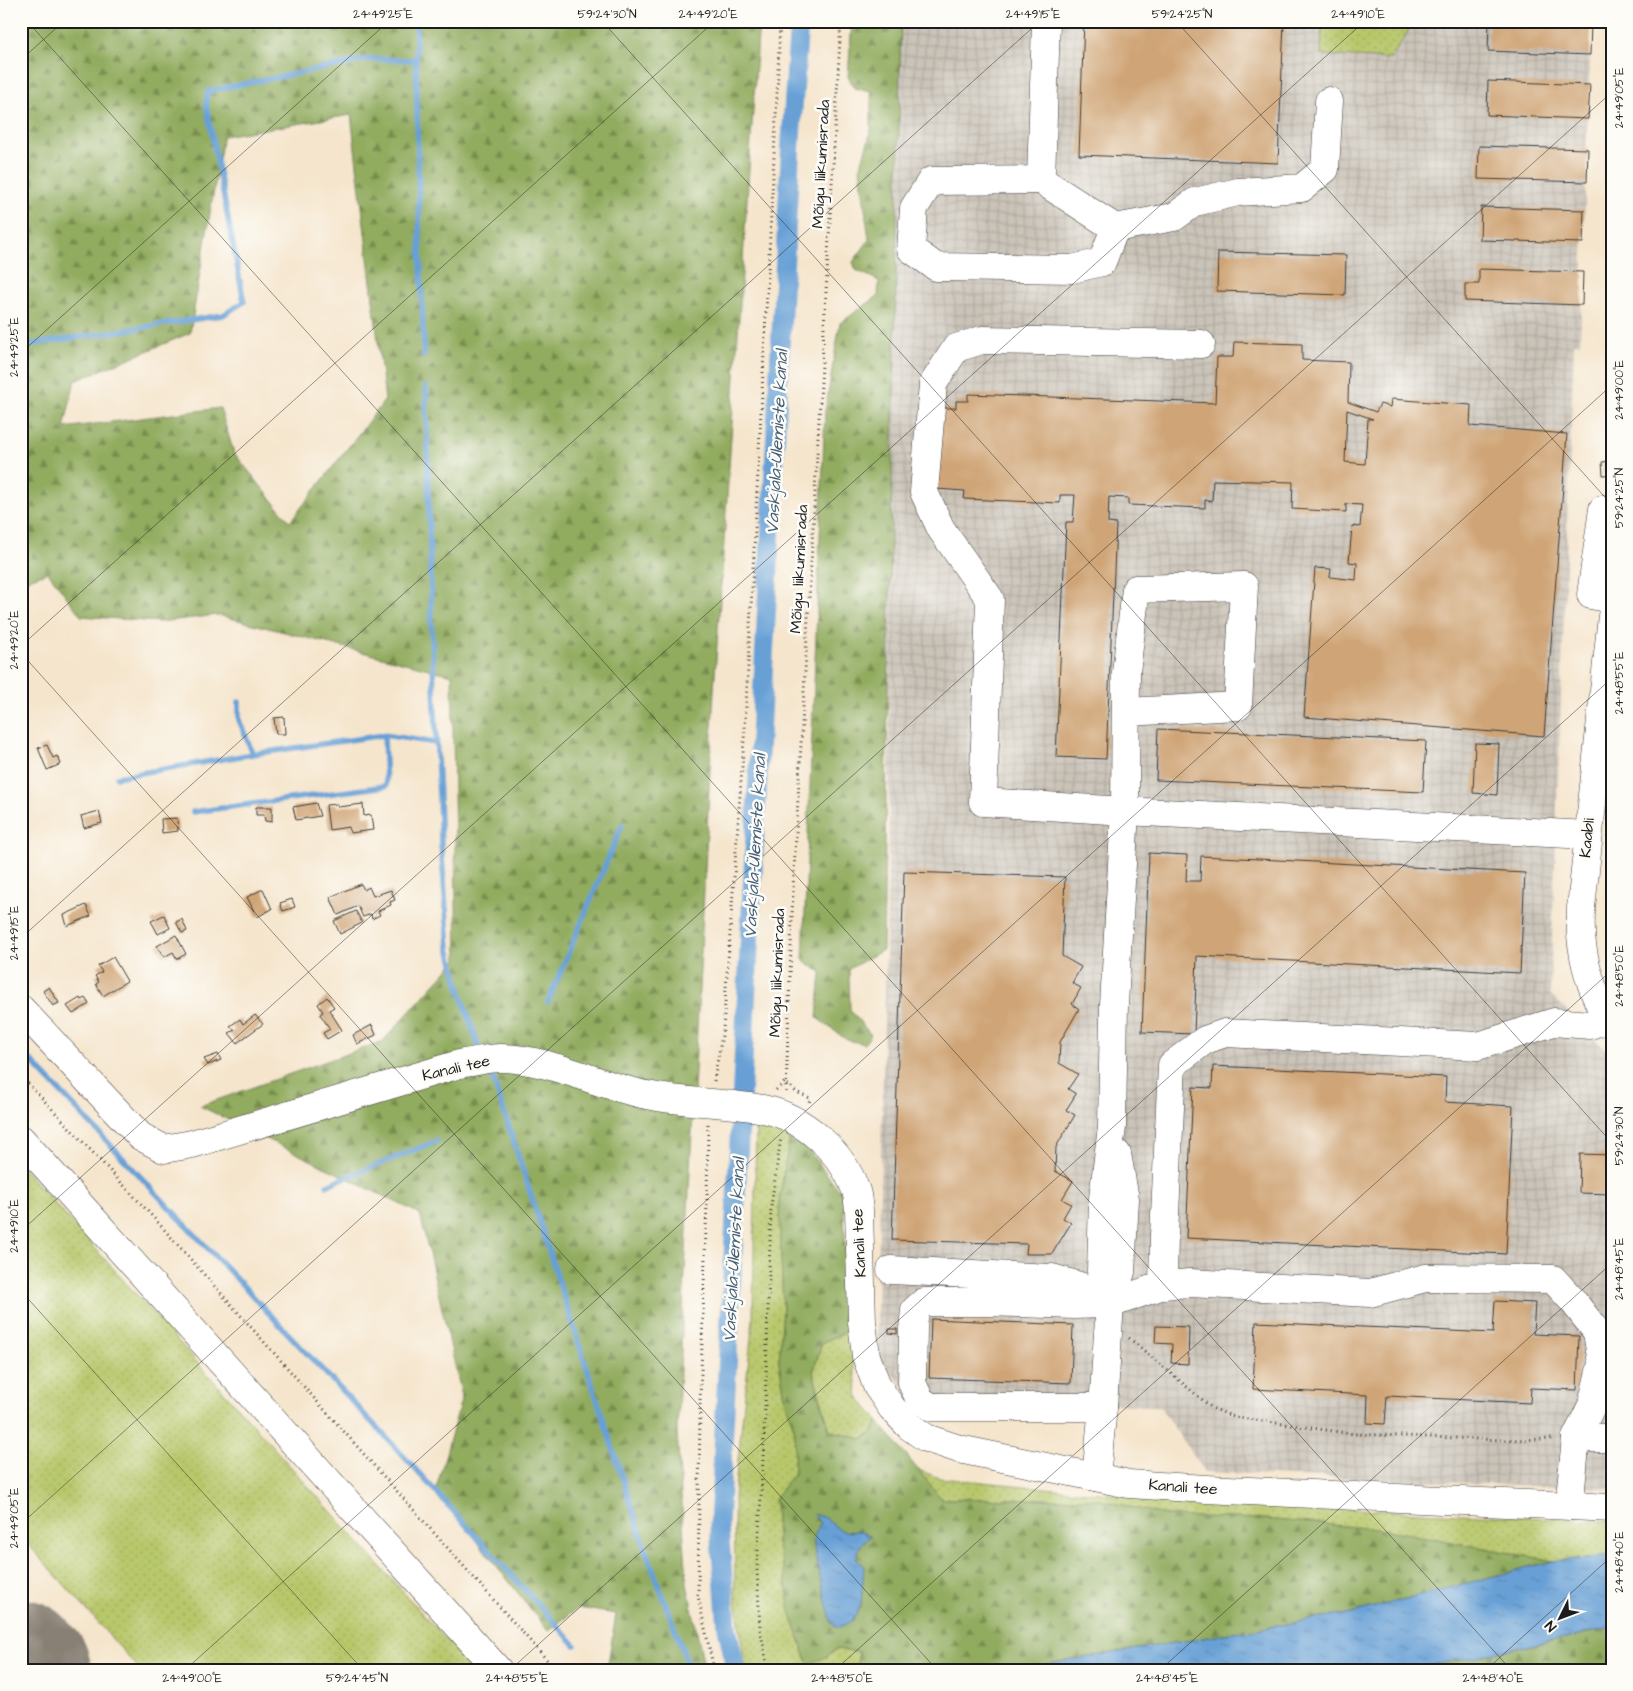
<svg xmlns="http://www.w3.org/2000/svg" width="1633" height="1691" font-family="'Architects Daughter',sans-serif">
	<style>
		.industrial { fill: url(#industrial-grid) }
		.grass { fill: url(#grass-dots); stroke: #6a7243 }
		.forest { fill: url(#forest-firs); stroke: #56643d; fill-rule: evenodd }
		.water { fill: url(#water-ripples); stroke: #425e79 }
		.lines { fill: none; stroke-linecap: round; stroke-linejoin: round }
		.stream { stroke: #68a0d6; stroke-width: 5.5 }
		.canal { stroke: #68a0d6; stroke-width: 19 }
		.runway { stroke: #888074; stroke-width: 124 }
		.building { fill: #cfa476; fill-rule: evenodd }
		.minor-casing { stroke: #3d3a36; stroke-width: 29 }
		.path { stroke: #3d3a36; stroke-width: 3; stroke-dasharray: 1 4; stroke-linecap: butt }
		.minor { stroke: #fff; stroke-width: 28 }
		.ticks { fill: none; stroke: #1c1c1c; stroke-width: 1; stroke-opacity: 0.45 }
		.labels { text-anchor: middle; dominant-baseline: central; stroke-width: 5; stroke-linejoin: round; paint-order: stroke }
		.street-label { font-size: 16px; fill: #1c1c1c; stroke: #fdfcf7 }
		.water-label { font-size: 18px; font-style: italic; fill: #425e79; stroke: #fdfcf7 }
		.neatline { fill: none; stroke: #1c1c1c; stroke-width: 2 }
		.ticks-label { font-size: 12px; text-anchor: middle; fill: #1c1c1c }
	</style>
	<defs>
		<pattern id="industrial-grid" width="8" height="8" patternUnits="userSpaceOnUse" patternTransform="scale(1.25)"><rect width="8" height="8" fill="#cac3b8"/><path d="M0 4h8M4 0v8" fill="none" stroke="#ada79e"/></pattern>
		<pattern id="grass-dots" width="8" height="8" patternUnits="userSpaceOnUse" patternTransform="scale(1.25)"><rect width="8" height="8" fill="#b7c76a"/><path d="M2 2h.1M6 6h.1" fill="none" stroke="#9daa5b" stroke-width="1.8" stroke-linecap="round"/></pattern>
		<pattern id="forest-firs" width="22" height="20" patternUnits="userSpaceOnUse" patternTransform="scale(1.25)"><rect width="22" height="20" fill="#91ac5e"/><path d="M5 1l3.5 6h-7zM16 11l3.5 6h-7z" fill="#768b4d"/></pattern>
		<pattern id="water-ripples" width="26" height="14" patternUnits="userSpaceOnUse" patternTransform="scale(1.25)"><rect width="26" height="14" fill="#68a0d6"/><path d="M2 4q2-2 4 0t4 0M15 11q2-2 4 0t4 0" fill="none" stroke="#5582ad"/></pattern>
	</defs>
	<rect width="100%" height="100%" fill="#fdfcf7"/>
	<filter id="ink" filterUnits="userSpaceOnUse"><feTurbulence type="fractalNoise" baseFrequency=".02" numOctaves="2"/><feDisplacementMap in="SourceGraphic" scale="10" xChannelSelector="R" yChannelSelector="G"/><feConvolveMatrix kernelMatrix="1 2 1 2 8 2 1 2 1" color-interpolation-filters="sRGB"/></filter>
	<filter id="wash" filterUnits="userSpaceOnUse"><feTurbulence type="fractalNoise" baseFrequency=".0096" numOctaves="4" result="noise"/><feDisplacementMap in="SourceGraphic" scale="20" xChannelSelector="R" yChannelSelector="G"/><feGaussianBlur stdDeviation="1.12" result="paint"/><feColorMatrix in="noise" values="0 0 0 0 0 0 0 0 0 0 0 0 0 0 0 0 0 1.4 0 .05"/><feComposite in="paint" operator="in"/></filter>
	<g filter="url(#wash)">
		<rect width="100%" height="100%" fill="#f5e5cc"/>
		<polygon class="industrial" points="895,21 1591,21 1580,343 1574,343 1550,994 1612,1056 1612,1489 1205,1472 1159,1406 913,1396 876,1357 889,828 890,289"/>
		<g class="grass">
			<polygon points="1322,21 1411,21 1408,31 1391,59 1321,55"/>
			<polygon points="756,1117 773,1130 790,1134 779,1203 783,1308 779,1362 786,1402 795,1432 794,1474 775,1498 777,1544 784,1570 824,1658 836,1649 859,1652 856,1670 746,1670 744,1660 735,1592 734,1497 753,1319"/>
			<polygon points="21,1166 473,1670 140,1670 21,1536"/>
			<polygon points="849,1330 858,1397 878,1421 872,1433 861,1439 830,1430 813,1372 822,1343"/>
			<polygon points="916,1469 939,1478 1184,1501 1612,1521 1612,1556 1553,1561 1388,1530 1263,1519 1169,1516 1096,1499 942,1499"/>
		</g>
		<g class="forest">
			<path d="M21,21H759L714,690L677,1432L687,1584L705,1670H607L616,1614L578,1608L548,1631L436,1489L462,1396L420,1214L200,1106L383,1041L457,959L452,675L218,615L159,622L81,616L48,572L21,582ZM351,115L385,400L290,522L234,453L220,408L64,428L75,381L190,333L223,136Z"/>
			<polygon points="852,21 901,21 883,950 849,969 850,1010 871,1035 864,1044 847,1040 817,1018 821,972 803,960 825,411 840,323 878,296 879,281 856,270 853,262 869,240 860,169 871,131 871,91 855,88 848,77"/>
			<polygon points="790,1134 798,1137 843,1195 849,1330 822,1343 813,1372 829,1430 861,1439 872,1433 878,1421 942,1499 1096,1499 1169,1516 1263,1519 1388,1530 1553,1561 1347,1614 1012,1670 856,1670 859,1652 837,1649 824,1658 808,1664 790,1612 784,1570 777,1544 775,1497 794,1474 795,1432 786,1402 779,1362 783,1308 779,1203"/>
			<polygon points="1612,1628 1612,1670 1400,1670 1460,1660"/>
		</g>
		<g class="water">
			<path d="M814,1514L825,1518L836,1527L845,1532L859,1531L871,1536L861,1544L856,1558L864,1567L861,1605L852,1621L838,1628L832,1624C828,1606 811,1550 814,1535C815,1531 818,1528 820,1524Z"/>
			<polygon points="1612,1556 1612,1628 1460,1660 1400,1670 1012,1670 1347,1614 1553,1561"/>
		</g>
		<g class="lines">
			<g class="stream">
				<polyline points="416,60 419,213 424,356"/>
				<polyline points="21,346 223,315 244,302 206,104 208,91 370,59 416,60 416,21"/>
				<polyline points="426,387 432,641 441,843 449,948 461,994 478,1045"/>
				<polyline points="239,702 239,720 253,754"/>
				<polyline points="117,777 253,754 384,735 436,743"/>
				<polyline points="193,812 386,786 384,735"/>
				<polyline points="548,1002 622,825"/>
				<polyline points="21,1050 396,1448 575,1645"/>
				<polyline points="490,1070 505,1115 646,1551 690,1670"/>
				<polyline points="327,1185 437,1141"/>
			</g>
			<polyline class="canal" points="736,1670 727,1628 719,1526 791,140 799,21"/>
			<polyline class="runway" points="21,1661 29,1670"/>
		</g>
		<g id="blocks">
			<g class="building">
				<polygon points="1084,21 1284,21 1278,163 1079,155"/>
				<polygon points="1489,21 1591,21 1590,55 1488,51"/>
				<polygon points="1488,81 1590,85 1588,119 1487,115"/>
				<polygon points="1479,146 1588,149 1587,182 1478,179"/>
				<polygon points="1481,207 1584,210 1583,243 1480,240"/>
				<polygon points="1218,252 1346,255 1345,295 1217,291"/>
				<polygon points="1479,269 1583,272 1582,305 1465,301 1465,284 1479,284"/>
				<path d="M1234,342L1302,344V360L1349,362L1348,402L1376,412L1380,404L1390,407L1391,399L1471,405L1470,426L1567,434L1544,736L1304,717L1315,568L1331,569L1330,577L1356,580L1357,563L1349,562L1352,526L1360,527L1362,505L1346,504V512L1292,509L1293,482L1213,480L1212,501L1205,500V508L1128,505V498L1109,497L1108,523L1116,524L1106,759L1056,757L1066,522H1073L1075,495H1060V503L964,499L965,491L936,489L939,408H956V401H968V394L1215,403L1217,357H1233ZM1347,410L1373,419H1368L1365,464L1345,462Z"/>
				<polygon points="1612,461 1612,474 1603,475 1602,462"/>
				<polygon points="284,717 285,734 276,734 274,718"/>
				<polygon points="1158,729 1426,741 1423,792 1156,780"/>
				<polygon points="1475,743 1499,744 1497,795 1473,793"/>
				<polygon points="47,745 53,758 57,756 61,764 47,770 38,748"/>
				<polygon points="316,803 320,816 296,820 293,807"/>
				<polygon points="337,804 338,807 363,804 364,816 371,815 373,830 350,833 349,827 329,830 326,805"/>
				<polygon points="256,807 272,807 272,822 265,821 264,815 256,815"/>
				<polygon points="99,811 102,823 84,828 81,816"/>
				<polygon points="177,818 178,831 162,833 161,819"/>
				<polygon points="1149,853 1187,855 1186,881 1200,881 1201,856 1525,873 1520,973 1197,956 1194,1034 1142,1032"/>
				<polygon points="904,872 1065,877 1062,956 1081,967 1072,983 1081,988 1072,1004 1079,1009 1060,1042 1059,1063 1078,1074 1068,1089 1076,1094 1066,1110 1075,1115 1056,1147 1055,1171 1073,1181 1062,1199 1071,1204 1063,1218 1071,1223 1052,1254 1026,1254 1027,1244 892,1240"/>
				<polygon points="361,884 364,890 369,887 373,896 391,890 395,900 390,902 391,905 378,911 380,915 372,919 371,914 363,917 358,906 338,915 330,897"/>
				<polygon points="263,889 272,909 257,917 247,897"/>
				<polygon points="292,899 295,907 283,911 280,903"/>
				<polygon points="86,905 91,916 67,926 64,915"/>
				<polygon points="356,911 362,923 340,934 334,921"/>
				<polygon points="164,915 170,928 158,934 151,921"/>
				<polygon points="182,919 187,931 182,933 176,922"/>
				<polygon points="176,935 186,954 177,959 173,952 164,957 157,946"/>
				<polygon points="113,957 127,981 103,996 96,984 99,982 95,976 102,972 98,966"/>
				<polygon points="49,987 59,1003 53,1006 43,991"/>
				<polygon points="327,997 334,1007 329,1010 342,1030 327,1039 323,1033 330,1029 320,1014 323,1012 318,1004"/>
				<polygon points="80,998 81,1000 85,998 89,1004 73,1014 67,1006"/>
				<polygon points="255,1015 263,1024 237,1043 229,1033 235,1030 230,1026 240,1019 243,1024"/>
				<polygon points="372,1025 376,1035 357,1044 353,1035"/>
				<polygon points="218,1054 221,1060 208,1065 204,1059"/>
				<polygon points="1213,1066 1446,1077 1445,1102 1513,1106 1506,1254 1186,1238 1193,1087 1212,1088"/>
				<polygon points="1580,1154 1612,1155 1612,1194 1579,1193"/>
				<polygon points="1495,1301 1535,1303 1533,1334 1579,1336 1577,1390 1531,1388 1530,1403 1387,1396 1385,1424 1367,1423 1368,1395 1253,1389 1256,1322 1493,1333"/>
				<polygon points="931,1319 1073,1325 1071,1383 929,1378"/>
				<polygon points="1156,1326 1189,1327 1188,1364 1171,1363 1172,1344 1155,1343"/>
				<polygon points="889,1329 897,1329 897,1334 889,1333"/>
			</g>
		</g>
	</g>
	<g filter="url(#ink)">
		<use href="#blocks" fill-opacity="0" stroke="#3d3a36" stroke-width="1"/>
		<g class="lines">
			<g class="minor-casing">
				<g id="minor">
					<polyline points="1046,21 1041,180 931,181 914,208 911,249 936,267 1072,269 1102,262 1115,228"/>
					<polyline points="1041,180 1115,228 1174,217 1195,202 1238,192 1302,188 1325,169 1329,101"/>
					<polyline points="1612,510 1603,509 1591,595 1612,599"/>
					<path d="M1612,616L1581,908C1581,920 1580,932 1582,944C1585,968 1596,1005 1612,1024"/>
					<polyline points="1126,712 1238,706 1244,586 1136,589 1126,672 1125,811 1588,835"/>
					<path d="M21,1009L140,1136L164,1149L192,1144L463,1063C475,1062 488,1058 500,1058C548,1058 600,1086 647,1095C685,1103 725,1102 763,1109C804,1117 843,1153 856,1191C858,1197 858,1204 859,1210L862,1322L866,1356L877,1386L892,1408L909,1426L926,1438L959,1449L1129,1484L1206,1489L1612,1508"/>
					<polyline points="21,1139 498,1670"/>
					<polyline points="891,1270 1052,1278 1086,1288 1110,1304"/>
					<polyline points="1163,1285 1164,1236 1172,1065 1205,1040 1225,1033 1478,1046 1554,1022 1590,1025 1607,1019"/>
					<polyline points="1110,1304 1101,1271 1103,1198 1112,1127 1114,1005 1125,811 983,802 990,599 941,529 924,492 933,384 956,348 982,340 1201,344"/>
					<polyline points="1103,1407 1110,1304 1121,1272 1125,1199 1117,1154"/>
					<polyline points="1576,1438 1612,1438"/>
					<polyline points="1096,1477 1103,1407 931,1407 920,1400 912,1383 913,1329 915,1310 924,1302 985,1302 1074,1305 1110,1304 1163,1285 1190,1283 1370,1293 1425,1278 1553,1279 1573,1301 1597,1332 1602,1363 1592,1405 1576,1438 1571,1487 1572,1506"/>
				</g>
			</g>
			<g class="path">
				<polyline points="21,1076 145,1208 556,1670"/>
				<polyline points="714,1081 723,1030 745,726 777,97 780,21"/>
				<polyline points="776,1090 785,1082 796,1092 810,1098 809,1104"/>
				<polyline points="786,1092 793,889 841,21"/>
				<polyline points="708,1124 707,1202 700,1401 698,1596 714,1670"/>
				<polyline points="1129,1338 1212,1408 1234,1417 1354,1434 1504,1440 1554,1439"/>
				<polyline points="768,1670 760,1628 757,1568 764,1441 771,1207 781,1137"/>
			</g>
			<use href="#minor" class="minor"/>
		</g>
	</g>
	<path class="ticks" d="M27,21L1511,1670M602,21L1612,1143M1176,21L1612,505M21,60L64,21M21,353L389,21M21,646L715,21M21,653L937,1670M21,938L1040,21M21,1231L1365,21M21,1291L363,1670M21,1524L1612,92M185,1670L1612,385M510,1670L1612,678M835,1670L1612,970M1160,1670L1612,1263M1486,1670L1612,1556"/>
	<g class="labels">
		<g class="street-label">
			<text transform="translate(821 164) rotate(-87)">Mõigu liikumisrada</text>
			<text transform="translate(799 569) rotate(-87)">Mõigu liikumisrada</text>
			<text transform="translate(1587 838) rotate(-84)">Kaabli</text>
			<text transform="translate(777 973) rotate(-88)">Mõigu liikumisrada</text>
			<text transform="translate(456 1068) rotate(-13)">Kanali tee</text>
			<text transform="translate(859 1243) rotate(-93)">Kanali tee</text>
			<text transform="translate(1183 1487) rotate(4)">Kanali tee</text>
		</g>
		<g class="water-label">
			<text transform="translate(777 442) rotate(-87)">Vaskjala-Ülemiste kanal</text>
			<text transform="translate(755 846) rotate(-87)">Vaskjala-Ülemiste kanal</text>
			<text transform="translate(734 1250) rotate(-87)">Vaskjala-Ülemiste kanal</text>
		</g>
	</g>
	<rect width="1633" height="1691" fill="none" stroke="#fdfcf7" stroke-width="55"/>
	<g transform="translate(1560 1618) rotate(228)" stroke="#fdfcf7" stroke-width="4" paint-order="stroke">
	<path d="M0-4L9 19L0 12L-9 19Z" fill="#1c1c1c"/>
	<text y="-8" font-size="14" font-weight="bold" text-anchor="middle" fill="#1c1c1c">N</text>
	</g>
	<rect x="28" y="28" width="1578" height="1636" class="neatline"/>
	<g class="ticks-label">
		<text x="383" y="18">24°49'25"E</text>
		<text x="607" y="18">59°24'30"N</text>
		<text x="708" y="18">24°49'20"E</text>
		<text x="1033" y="18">24°49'15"E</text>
		<text x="1182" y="18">59°24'25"N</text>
		<text x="1358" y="18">24°49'10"E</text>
		<text transform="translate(1619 98) rotate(-90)" y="4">24°49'05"E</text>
		<text transform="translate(14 347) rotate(-90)" y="4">24°49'25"E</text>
		<text transform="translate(1619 390) rotate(-90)" y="4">24°49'00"E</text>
		<text transform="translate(1619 498) rotate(-90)" y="4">59°24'25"N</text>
		<text transform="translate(14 640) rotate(-90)" y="4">24°49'20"E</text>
		<text transform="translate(1619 683) rotate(-90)" y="4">24°48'55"E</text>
		<text transform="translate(14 933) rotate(-90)" y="4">24°49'15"E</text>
		<text transform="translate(1619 976) rotate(-90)" y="4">24°48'50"E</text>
		<text transform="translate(1619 1136) rotate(-90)" y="4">59°24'30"N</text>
		<text transform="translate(14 1226) rotate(-90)" y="4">24°49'10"E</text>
		<text transform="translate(1619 1269) rotate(-90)" y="4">24°48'45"E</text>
		<text transform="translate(14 1518) rotate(-90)" y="4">24°49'05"E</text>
		<text transform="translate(1619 1562) rotate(-90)" y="4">24°48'40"E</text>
		<text x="192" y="1682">24°49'00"E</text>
		<text x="357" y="1682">59°24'45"N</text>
		<text x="517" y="1682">24°48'55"E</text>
		<text x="842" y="1682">24°48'50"E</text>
		<text x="1167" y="1682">24°48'45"E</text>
		<text x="1493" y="1682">24°48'40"E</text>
	</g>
</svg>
